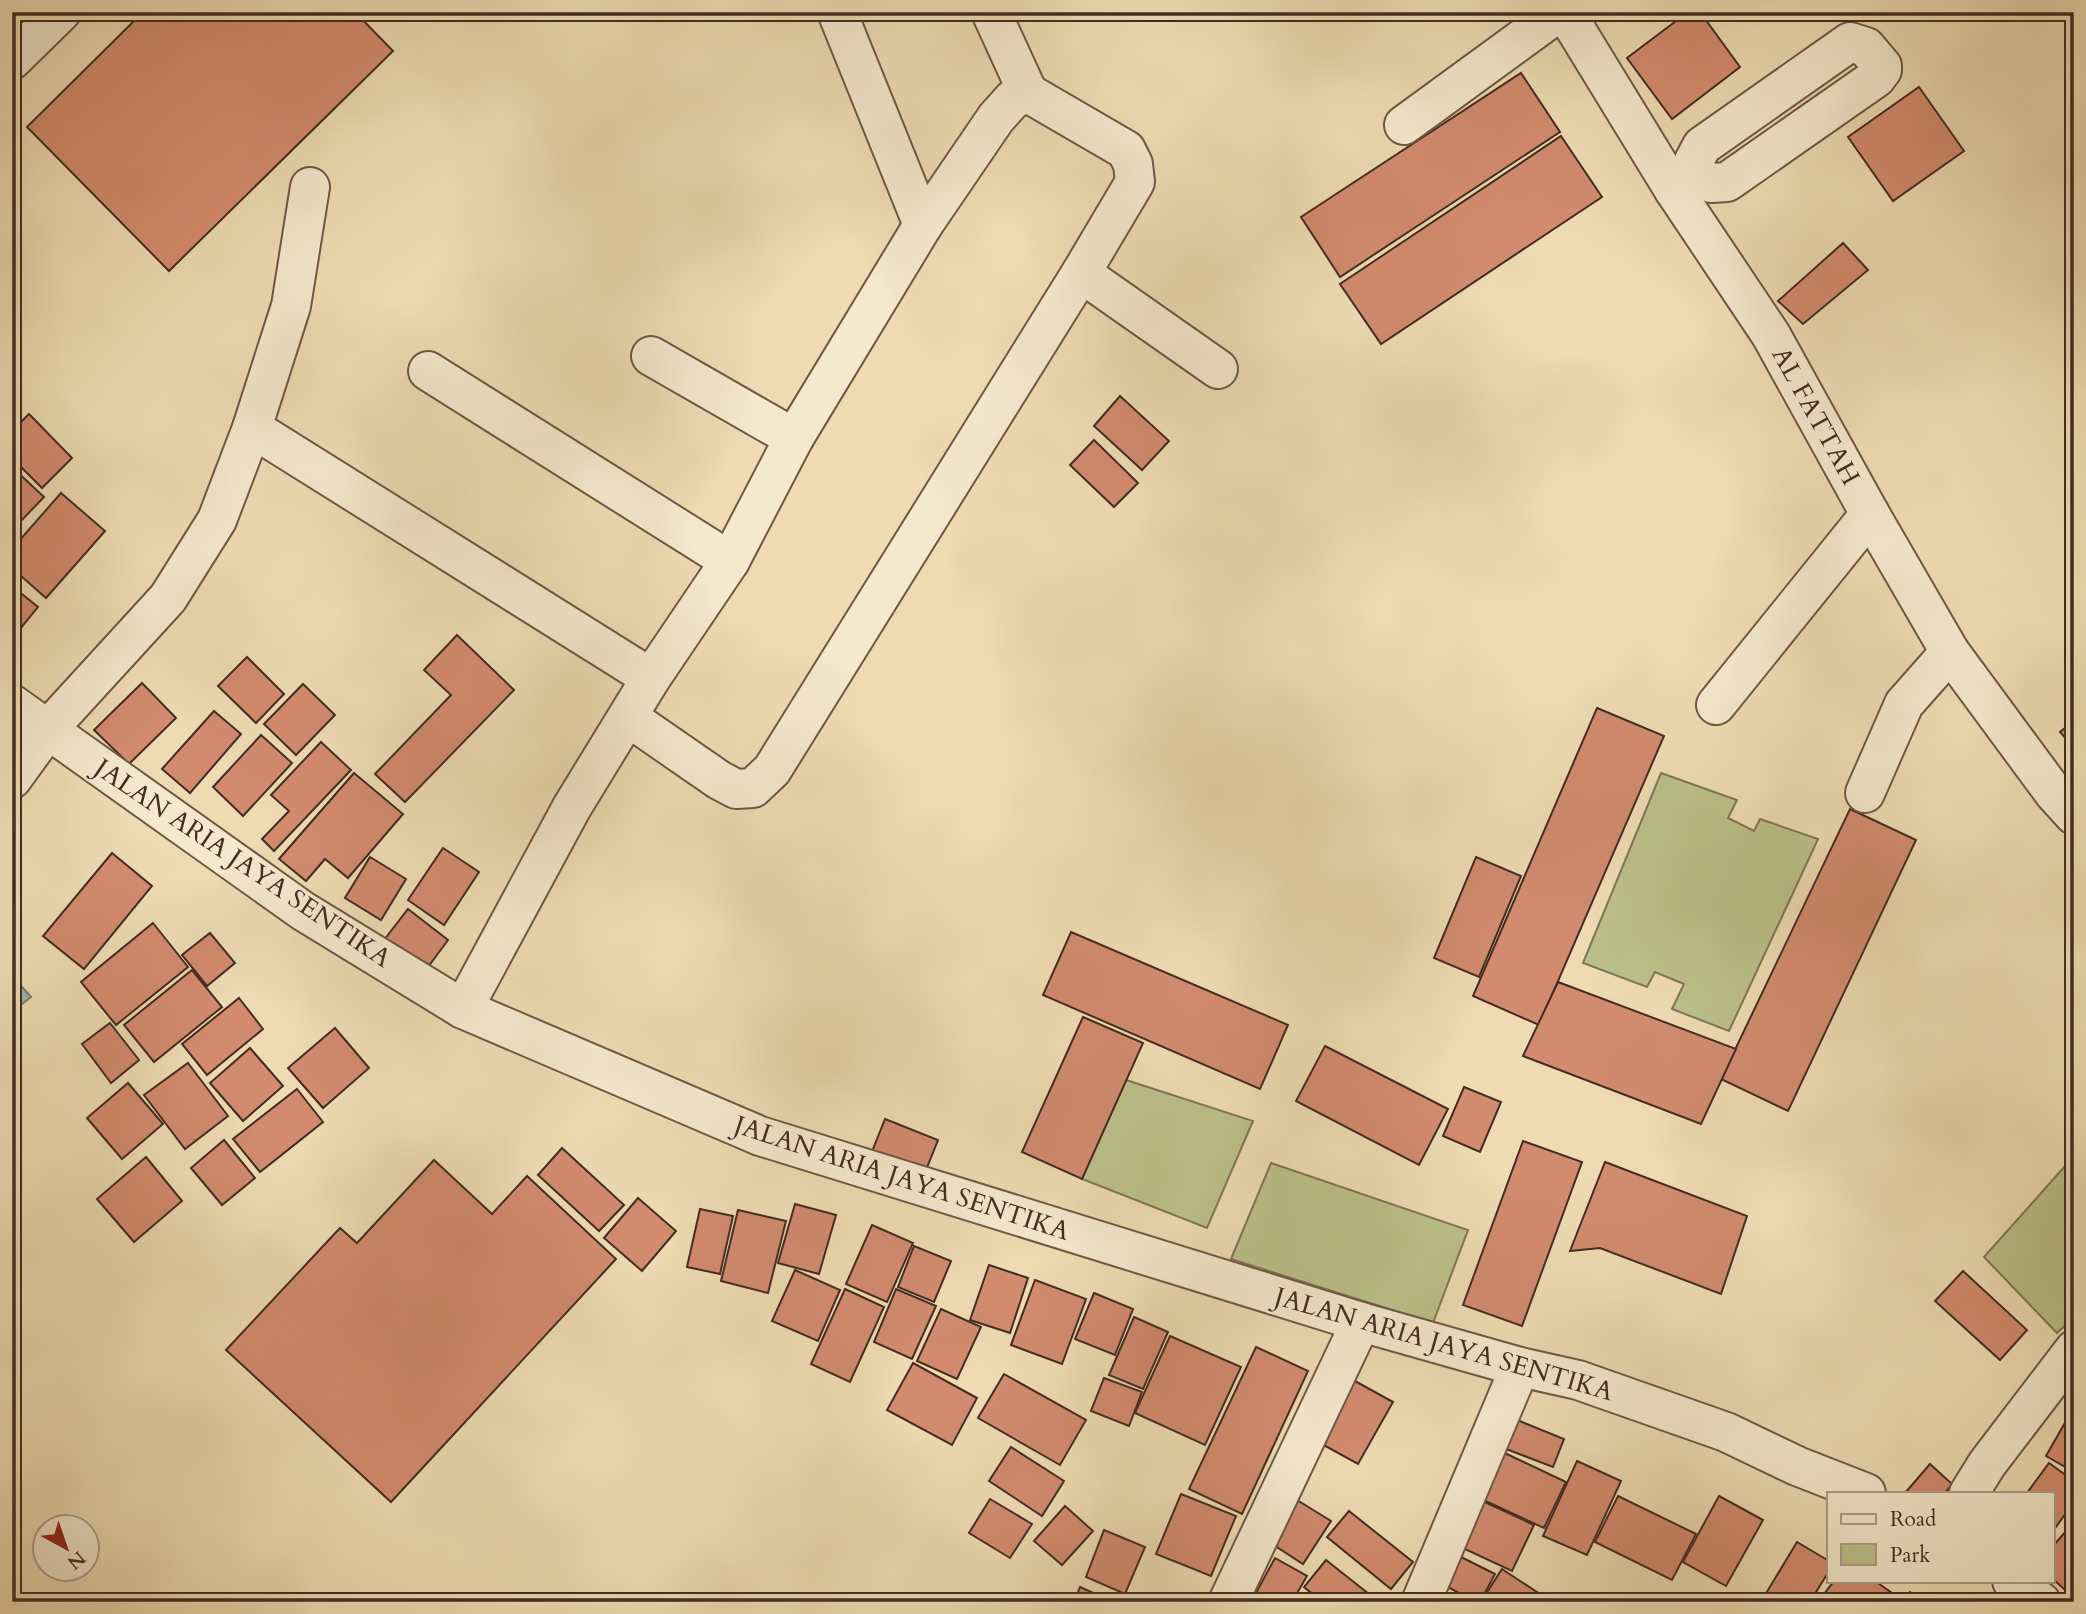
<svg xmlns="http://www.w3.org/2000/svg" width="2086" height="1614" font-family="Cardo,serif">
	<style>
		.green { fill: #bbc08a; stroke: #807656; stroke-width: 2 }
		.water { fill: #9bbca7; stroke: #788272; stroke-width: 2 }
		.building { fill: #d28b6f; stroke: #442c22; stroke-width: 2 }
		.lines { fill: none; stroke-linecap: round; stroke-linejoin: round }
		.minor-casing { stroke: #6e5846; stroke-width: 42 }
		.minor { stroke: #f4e8cd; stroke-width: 38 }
		.labels { text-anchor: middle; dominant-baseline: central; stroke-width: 5; stroke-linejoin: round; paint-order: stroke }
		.street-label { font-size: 26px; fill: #442c22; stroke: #f4e8cd }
	</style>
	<rect width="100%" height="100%" fill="#eedbb2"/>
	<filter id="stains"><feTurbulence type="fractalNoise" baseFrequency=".00286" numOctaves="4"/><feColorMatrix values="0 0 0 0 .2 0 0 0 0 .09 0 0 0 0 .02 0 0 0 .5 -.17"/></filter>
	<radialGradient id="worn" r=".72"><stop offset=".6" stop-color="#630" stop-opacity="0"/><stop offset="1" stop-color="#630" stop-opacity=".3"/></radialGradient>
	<g class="green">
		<polygon points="1661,773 1737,800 1728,818 1754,831 1760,819 1818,839 1729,1031 1672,1009 1684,984 1655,972 1647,987 1583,963"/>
		<polygon points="1126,1080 1253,1121 1207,1228 1082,1179"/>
		<polygon points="2074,1156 2074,1317 2057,1333 1984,1257"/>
		<polygon points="1271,1163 1468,1230 1433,1323 1231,1259"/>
	</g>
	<polygon class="water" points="12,976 31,997 12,1012"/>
	<g class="building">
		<polygon points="143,12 355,12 393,51 169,271 27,127"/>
		<polygon points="1688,12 1700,12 1740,67 1672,119 1627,58"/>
		<polygon points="1521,73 1560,132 1340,277 1301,217"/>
		<polygon points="1919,87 1964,151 1893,201 1848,137"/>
		<polygon points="1561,136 1602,197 1381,344 1340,284"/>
		<polygon points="1843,243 1868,270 1803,324 1778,301"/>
		<polygon points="1120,396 1169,441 1142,470 1094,426"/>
		<polygon points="29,414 72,458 42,488 12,458 12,431"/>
		<polygon points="1094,440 1138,483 1114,507 1070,465"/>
		<polygon points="12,467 44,497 22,520 12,512"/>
		<polygon points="61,493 105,531 46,598 12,568 12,549"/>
		<polygon points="12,586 38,607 12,639"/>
		<polygon points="457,635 514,690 405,802 375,774 451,695 424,670"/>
		<polygon points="247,657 284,694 256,723 218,686"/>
		<polygon points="142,683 176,718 129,764 94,730"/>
		<polygon points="303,684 335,715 296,755 264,724"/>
		<polygon points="1597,708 1664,736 1539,1025 1473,996"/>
		<polygon points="214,711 241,734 190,793 162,769"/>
		<polygon points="2074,721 2074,748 2060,732"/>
		<polygon points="261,735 292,763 243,816 213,787"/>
		<polygon points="321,742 351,770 274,851 262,839 289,811 271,795"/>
		<polygon points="354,773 403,814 348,878 325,859 306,881 279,859"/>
		<polygon points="1850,809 1916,840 1788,1111 1721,1079"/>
		<polygon points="443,848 479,872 444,925 408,900"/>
		<polygon points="112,853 152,886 84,969 43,936"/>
		<polygon points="370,857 406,879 381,920 345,898"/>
		<polygon points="1476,857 1521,876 1479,977 1434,958"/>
		<polygon points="408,909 448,940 422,975 381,944"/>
		<polygon points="153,923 188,967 116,1025 81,982"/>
		<polygon points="1071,932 1288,1025 1260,1089 1043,995"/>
		<polygon points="210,933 235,963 207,986 182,955"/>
		<polygon points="192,970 222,1007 154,1062 124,1025"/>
		<polygon points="1558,982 1736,1049 1701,1124 1523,1056"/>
		<polygon points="239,998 263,1029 207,1075 182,1044"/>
		<polygon points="1083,1017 1143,1043 1082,1179 1022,1152"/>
		<polygon points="110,1023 139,1060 111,1083 82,1044"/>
		<polygon points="335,1028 369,1068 323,1108 288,1068"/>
		<polygon points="1325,1046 1448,1109 1419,1165 1296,1101"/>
		<polygon points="250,1048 283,1086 243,1121 210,1083"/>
		<polygon points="188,1063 228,1116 185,1149 144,1095"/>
		<polygon points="128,1083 163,1124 122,1159 87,1118"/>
		<polygon points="1464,1087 1501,1102 1480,1152 1443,1136"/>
		<polygon points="297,1089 323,1122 260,1172 233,1139"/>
		<polygon points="885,1119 938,1140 922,1180 869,1159"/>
		<polygon points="224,1140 255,1178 222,1205 191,1168"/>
		<polygon points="1523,1141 1582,1162 1522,1326 1463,1305"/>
		<polygon points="562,1148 624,1205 599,1231 538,1175"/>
		<polygon points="146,1157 182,1201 134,1242 97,1199"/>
		<polygon points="434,1160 492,1214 527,1176 616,1259 391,1502 226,1350 340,1228 357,1243"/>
		<polygon points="1605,1162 1747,1216 1721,1294 1600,1248 1570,1251"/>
		<polygon points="638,1198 676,1231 642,1271 604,1238"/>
		<polygon points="795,1204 836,1215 819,1274 778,1263"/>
		<polygon points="700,1209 733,1216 720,1274 687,1267"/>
		<polygon points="738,1210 786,1221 768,1293 721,1281"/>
		<polygon points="872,1225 913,1243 887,1302 846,1284"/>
		<polygon points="914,1246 951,1261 934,1302 898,1287"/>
		<polygon points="989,1265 1028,1278 1010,1333 970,1320"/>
		<polygon points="795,1270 840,1290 818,1341 772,1321"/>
		<polygon points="1963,1271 2027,1330 2000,1360 1935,1301"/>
		<polygon points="1035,1280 1086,1299 1062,1364 1011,1345"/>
		<polygon points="845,1289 884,1307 850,1382 811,1364"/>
		<polygon points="896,1289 936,1306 912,1359 874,1342"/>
		<polygon points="1094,1293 1133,1309 1115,1355 1075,1339"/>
		<polygon points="941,1309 981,1327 957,1379 917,1361"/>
		<polygon points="1134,1317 1168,1332 1143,1389 1109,1375"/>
		<polygon points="1170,1336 1241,1367 1205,1445 1135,1413"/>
		<polygon points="1256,1347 1308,1371 1242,1514 1189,1489"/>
		<polygon points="913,1363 977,1398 952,1445 887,1410"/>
		<polygon points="1004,1374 1086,1420 1060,1465 978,1418"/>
		<polygon points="1344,1375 1393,1402 1358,1464 1309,1437"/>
		<polygon points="1104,1378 1142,1392 1129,1426 1091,1411"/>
		<polygon points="2074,1407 2074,1472 2046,1456"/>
		<polygon points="1517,1420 1564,1439 1553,1467 1506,1449"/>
		<polygon points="1490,1446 1566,1482 1544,1528 1468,1493"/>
		<polygon points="1011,1447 1064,1481 1042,1516 989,1481"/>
		<polygon points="1577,1461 1621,1481 1587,1555 1543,1536"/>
		<polygon points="2049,1463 2074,1481 2074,1502 2053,1531 2053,1493 2027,1493"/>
		<polygon points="1930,1464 1952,1484 1945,1493 1905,1493"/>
		<polygon points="1181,1494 1236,1516 1211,1576 1156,1554"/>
		<polygon points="1618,1496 1696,1534 1672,1580 1595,1542"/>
		<polygon points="1719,1496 1763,1520 1726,1586 1683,1562"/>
		<polygon points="1474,1497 1534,1525 1512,1571 1452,1543"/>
		<polygon points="990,1499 1032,1524 1010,1558 969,1533"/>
		<polygon points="1297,1500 1331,1521 1303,1564 1269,1542"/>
		<polygon points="1065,1506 1093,1531 1062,1565 1034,1541"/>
		<polygon points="1349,1511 1413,1562 1391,1589 1327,1537"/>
		<polygon points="2074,1522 2074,1598 2053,1579 2053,1546"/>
		<polygon points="1104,1530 1145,1547 1125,1594 1086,1577"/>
		<polygon points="1797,1542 1829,1561 1829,1571 1810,1602 1765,1602 1762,1600"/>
		<polygon points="1457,1555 1495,1574 1480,1602 1476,1602 1442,1584"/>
		<polygon points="1275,1558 1307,1576 1292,1602 1251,1602"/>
		<polygon points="1326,1560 1379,1602 1322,1602 1304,1587"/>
		<polygon points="1502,1569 1552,1602 1491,1602 1484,1597"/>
		<polygon points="1834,1581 1875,1581 1899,1598 1896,1602 1818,1602"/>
		<polygon points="1080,1587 1113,1602 1074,1602"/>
		<polygon points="1910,1592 1923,1602 1903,1602"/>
		<polygon points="1452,1593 1473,1602 1448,1602"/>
	</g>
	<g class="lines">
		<g class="minor-casing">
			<g id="minor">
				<polyline points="837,12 923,225"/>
				<polyline points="991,12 1028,93"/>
				<polyline points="1565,12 1674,190 1771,335 1870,514 1950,652 2054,793 2074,815"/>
				<polyline points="12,60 61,12"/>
				<polyline points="1404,125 1559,12"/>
				<polyline points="1674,190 1694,175 1711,183 1727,182 1876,78 1882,70 1882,66 1866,47 1850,42 1702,146 1694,161 1694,175"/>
				<polyline points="1081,273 1218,369"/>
				<polyline points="651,356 794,438"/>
				<polyline points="428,371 730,561"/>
				<polyline points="252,428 651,678"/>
				<polyline points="12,704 303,911 463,1009 760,1136 1361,1322 1520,1367 1578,1380 1726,1432 1797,1466 1866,1493"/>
				<polyline points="1716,705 1870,514"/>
				<polyline points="12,779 49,728 168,598 217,520 252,428 291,306 310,187"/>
				<polyline points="1865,793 1904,704 1950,652"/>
				<polyline points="463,1009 572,807 651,678 730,561 794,438 923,225 996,118 1013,99 1028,93 1126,150 1133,164 1135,182 1081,273 772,770 753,788 736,789 719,780 628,717"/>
				<polyline points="1969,1493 1987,1464 2074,1350"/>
				<polyline points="2012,1581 2041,1602"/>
				<polyline points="1228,1602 1361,1322"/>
				<polyline points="1421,1602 1520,1367"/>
			</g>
		</g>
		<use href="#minor" class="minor"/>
	</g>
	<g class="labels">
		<g class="street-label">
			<text transform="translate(1816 416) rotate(61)">AL FATTAH</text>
			<text transform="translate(243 863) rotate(34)">JALAN ARIA JAYA SENTIKA</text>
			<text transform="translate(902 1178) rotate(18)">JALAN ARIA JAYA SENTIKA</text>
			<text transform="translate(1444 1344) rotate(16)">JALAN ARIA JAYA SENTIKA</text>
		</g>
	</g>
	<rect width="2086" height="1614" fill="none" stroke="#eedbb2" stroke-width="42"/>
	<rect x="14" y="14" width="2058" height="1586" fill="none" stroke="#442c22" stroke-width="3.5"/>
	<rect x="21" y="21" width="2044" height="1572" fill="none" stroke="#442c22" stroke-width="2"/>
	<rect x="1827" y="1492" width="228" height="91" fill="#f4e8cd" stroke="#ae9d89" stroke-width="2"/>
	<rect x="1841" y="1514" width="35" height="10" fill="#f4e8cd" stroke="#ae9d89" stroke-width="2"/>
	<text x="1890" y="1526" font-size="21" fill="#442c22">Road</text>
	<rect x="1841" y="1544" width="35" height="21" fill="#bbc08a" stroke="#ae9d89" stroke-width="2"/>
	<text x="1890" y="1562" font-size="21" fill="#442c22">Park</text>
	<g transform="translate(66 1548) rotate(140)"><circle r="33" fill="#f4e8cd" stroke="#ae9d89" stroke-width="2"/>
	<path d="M0-5L12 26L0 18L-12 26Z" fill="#8f2418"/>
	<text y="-10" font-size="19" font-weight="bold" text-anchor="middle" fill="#442c22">N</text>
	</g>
	<rect width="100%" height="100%" filter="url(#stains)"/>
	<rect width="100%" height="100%" fill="url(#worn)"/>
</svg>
